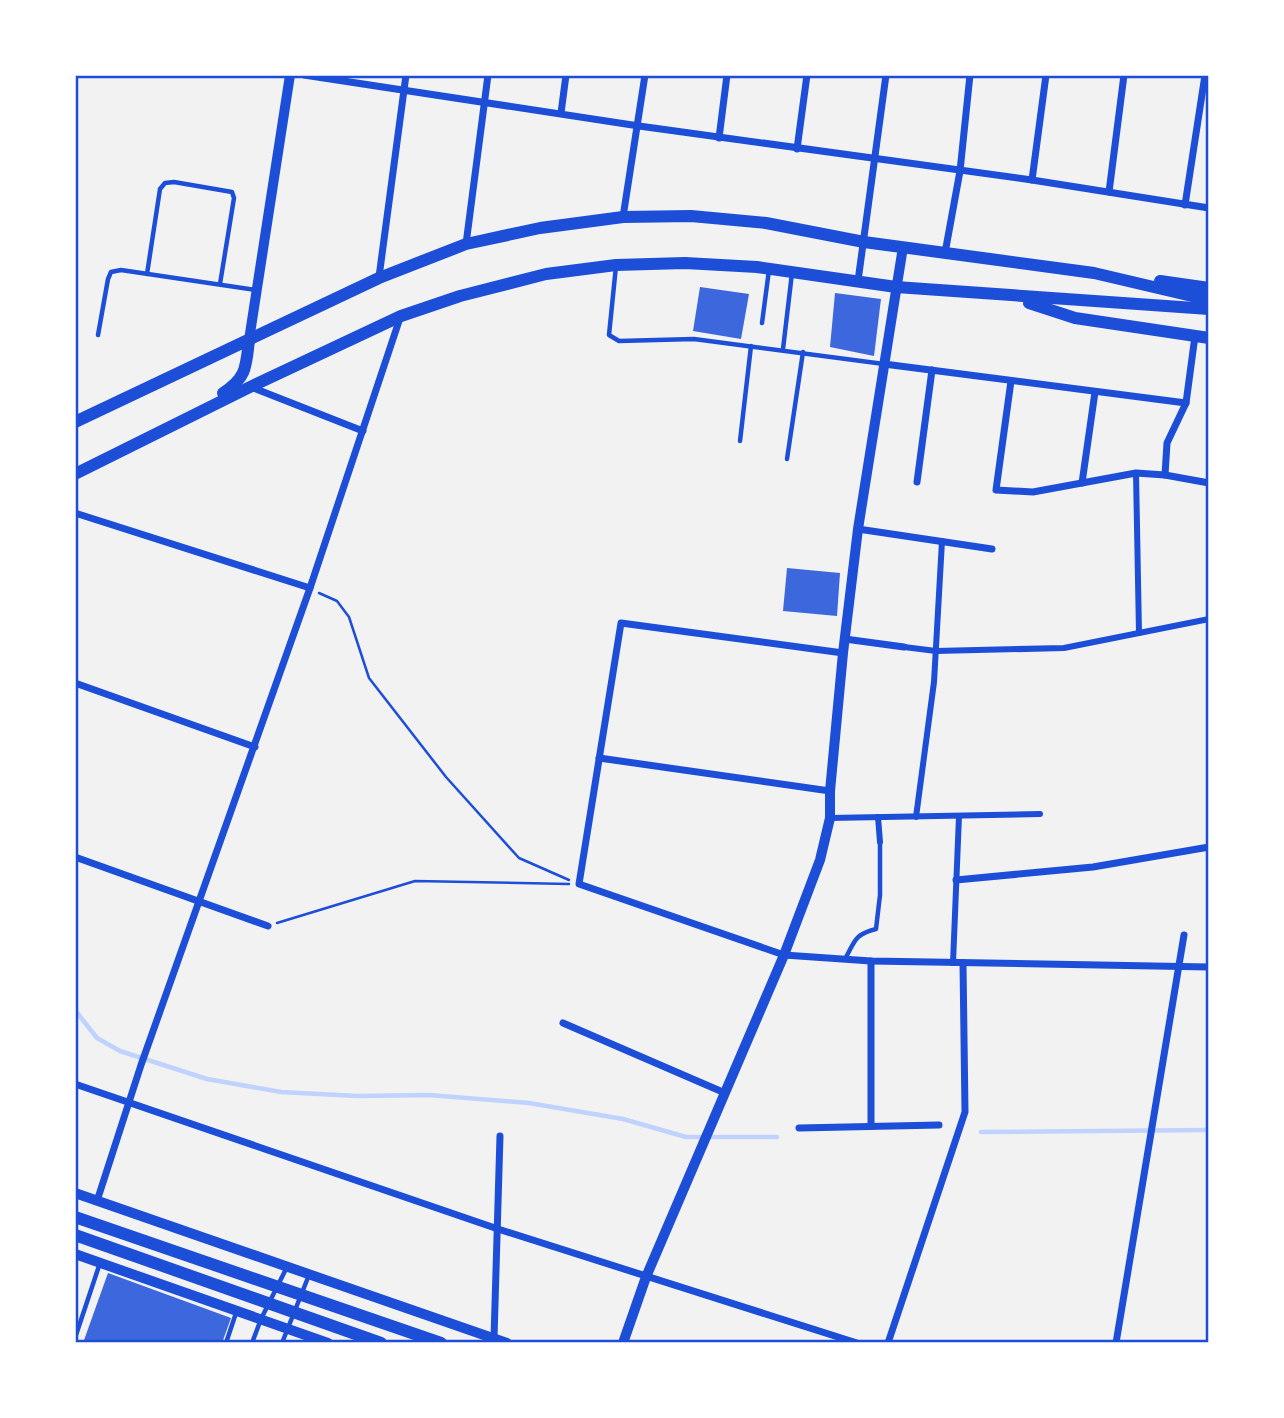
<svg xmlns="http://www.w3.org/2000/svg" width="1284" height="1418" font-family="'IBM Plex Sans',sans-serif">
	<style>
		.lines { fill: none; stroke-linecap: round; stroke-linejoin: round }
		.stream { stroke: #bfd3fe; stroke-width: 4.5 }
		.building { fill: #3d67dc }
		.path { stroke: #1d4ed8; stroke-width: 2.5 }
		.service { stroke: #1d4ed8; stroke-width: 4.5 }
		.pedestrian { stroke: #1d4ed8; stroke-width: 6 }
		.minor { stroke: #1d4ed8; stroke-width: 7 }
		.tertiary { stroke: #1d4ed8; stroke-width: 10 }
		.primary { stroke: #1d4ed8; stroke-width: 12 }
		.neatline { fill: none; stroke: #1d4ed8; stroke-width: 2.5 }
	</style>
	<rect width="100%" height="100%" fill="#f2f2f2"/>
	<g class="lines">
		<g class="stream">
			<polyline points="75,1010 97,1038 120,1051 207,1079 281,1092 357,1096 429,1095 529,1103 623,1119 686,1137 777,1137"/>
			<polyline points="981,1132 1209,1130"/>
		</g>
	</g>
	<g class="building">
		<polygon points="700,287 749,294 741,339 693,331"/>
		<polygon points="835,293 881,299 874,356 830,347"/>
		<polygon points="787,568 840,573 837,616 783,611"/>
		<polygon points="108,1273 231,1318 222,1343 83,1343"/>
	</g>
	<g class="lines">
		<g class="path">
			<polyline points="319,593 337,601 349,617 369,678 446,777 519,858 569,880"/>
			<polyline points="277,923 415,881 569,884"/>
		</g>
		<g class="service">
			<polyline points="616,266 609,335 619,341 694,339 884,364"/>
			<polyline points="147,274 160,189 165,183 174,182 232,192 234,198 220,284"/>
			<polyline points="762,323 769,270"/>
			<polyline points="98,335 108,279 111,272 121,270 256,290"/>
			<polyline points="783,349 792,273"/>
			<polyline points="740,441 751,346"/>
			<polyline points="787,459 803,352"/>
			<path d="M845,959C855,941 855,934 876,929L880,895V842"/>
			<polyline points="75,1338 100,1263"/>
			<polyline points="226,1343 237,1310"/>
			<polyline points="252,1343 261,1319 287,1267"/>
			<polyline points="282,1343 309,1275"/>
		</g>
		<g class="pedestrian">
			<polyline points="1136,473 1139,633"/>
			<polyline points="904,647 936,651 1064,648 1209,619"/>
			<polyline points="878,817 880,842"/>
			<polyline points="916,817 934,682 942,541"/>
			<polyline points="830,818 1040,814"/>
			<polyline points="953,963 959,816"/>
		</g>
		<g class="minor">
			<polyline points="304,75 639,126 1032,180 1209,208"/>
			<polyline points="561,113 566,75"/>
			<polyline points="719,138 727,75"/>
			<polyline points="797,149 807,75"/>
			<polyline points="1032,180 1046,75"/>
			<polyline points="1109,192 1124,75"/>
			<polyline points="1185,205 1205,75"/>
			<polyline points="623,217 645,75"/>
			<polyline points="466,244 488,75"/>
			<polyline points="945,253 960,171 970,75"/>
			<polyline points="379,277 406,75"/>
			<polyline points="858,281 886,75"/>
			<polyline points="884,364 1186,403"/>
			<polyline points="1011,381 996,490 1033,492 1136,473 1165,475 1209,483"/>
			<polyline points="251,387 363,431"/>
			<polyline points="1165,475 1167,443 1186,403 1195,336"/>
			<polyline points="917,482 932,370"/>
			<polyline points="1082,483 1095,392"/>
			<polyline points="75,513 310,588"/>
			<polyline points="858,529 992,549"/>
			<polyline points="845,639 904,647"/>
			<polyline points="843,653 621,623 579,884 784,955 871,961 1209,967"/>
			<polyline points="75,683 255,747"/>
			<polyline points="599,758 830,791"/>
			<polyline points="75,857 268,926"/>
			<polyline points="956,880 1093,867 1209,847"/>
			<polyline points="871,961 871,1126"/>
			<polyline points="563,1023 725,1093"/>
			<polyline points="75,1084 498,1229 857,1343"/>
			<polyline points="799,1128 939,1125"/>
			<polyline points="97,1201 141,1065 310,588 400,318"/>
			<polyline points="494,1338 500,1136"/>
			<polyline points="888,1343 965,1112 963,963"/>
			<polyline points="1116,1343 1184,935"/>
		</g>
		<g class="tertiary">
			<polyline points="249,340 290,75"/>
			<polyline points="75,1193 507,1343"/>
			<polyline points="75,1254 328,1343"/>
			<polyline points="623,1343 646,1277 784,955 820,860 830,818 830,791 843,653 858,529 903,247"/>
		</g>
		<g class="primary">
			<polyline points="1160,281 1209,288"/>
			<polyline points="1029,303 1075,318 1209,338"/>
			<path d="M223,393C247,378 246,366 249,340"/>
			<polyline points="75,422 379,278 466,244 540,228 623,217 691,216 766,223 864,242 1094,273 1209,300"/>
			<polyline points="75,474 250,387 401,316 460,296 546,274 616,265 685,263 757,267 896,287 1209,309"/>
			<polyline points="75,1217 441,1343"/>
			<polyline points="75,1235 381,1343"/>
		</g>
	</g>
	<rect width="1284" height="1418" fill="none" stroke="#ffffff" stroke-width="154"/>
	<rect x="77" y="77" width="1130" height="1264" class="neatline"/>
</svg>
